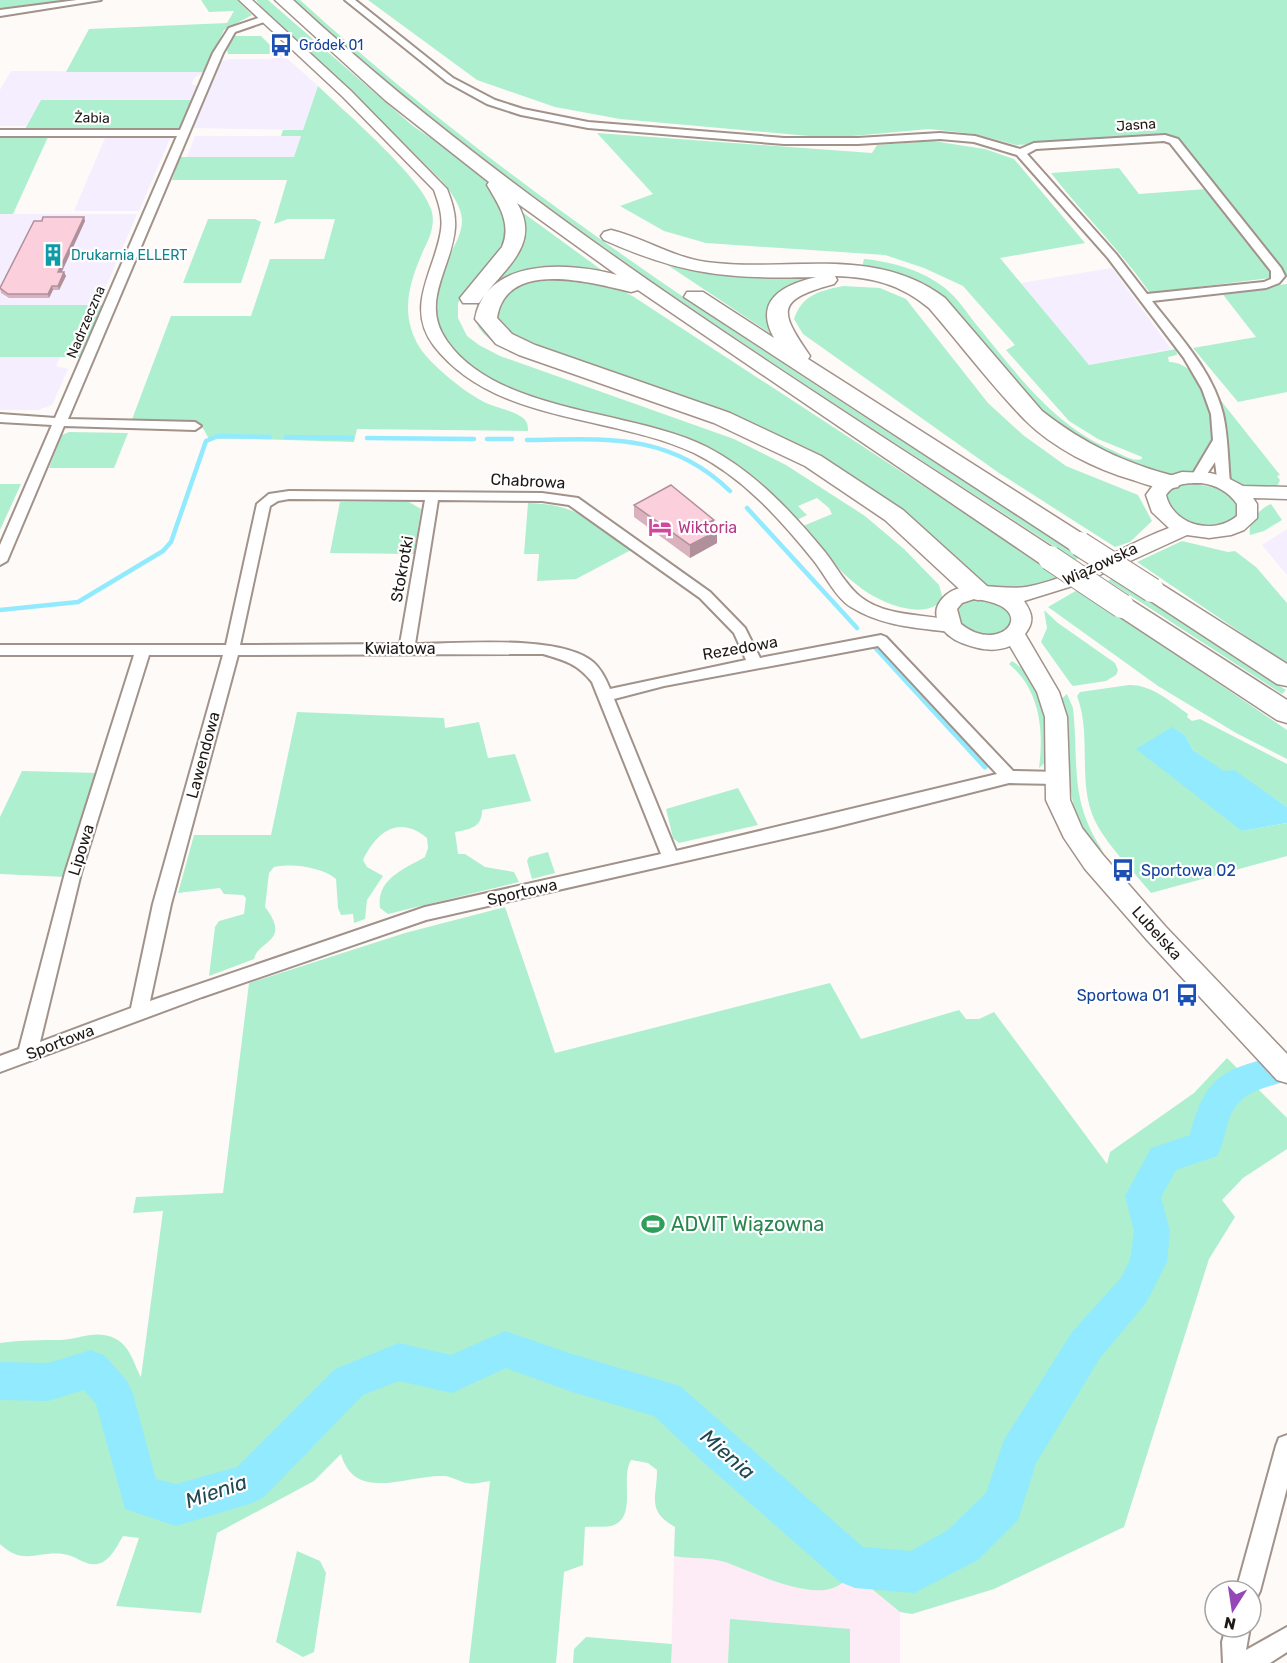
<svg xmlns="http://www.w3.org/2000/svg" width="1287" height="1663" font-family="Rubik,sans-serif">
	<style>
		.industrial { fill: #f4eeff }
		.education { fill: #fdebf6 }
		.green { fill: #aeefd0 }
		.water { fill: #91eafd }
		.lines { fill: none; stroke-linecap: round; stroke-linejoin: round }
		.stream-far1 { stroke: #91eafd; stroke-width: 4.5 }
		.stream { stroke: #91eafd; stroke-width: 5 }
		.river { fill: #91eafd; fill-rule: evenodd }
		.minor-casing { stroke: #a1928a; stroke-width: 4 }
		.tertiary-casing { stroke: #a1928a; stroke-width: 3 }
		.secondary-casing { stroke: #a1928a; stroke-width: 3 }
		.motorway-casing { stroke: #a1928a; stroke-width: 3 }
		.minor { fill: #fff; fill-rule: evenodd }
		.tertiary { fill: #fff; fill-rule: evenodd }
		.secondary { fill: #fff; fill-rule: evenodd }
		.motorway { fill: #fff; fill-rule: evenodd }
		.motorway-bridge-casing { stroke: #a1928a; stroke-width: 26; stroke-linecap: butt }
		.motorway-bridge { stroke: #fff; stroke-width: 24 }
		.wall { fill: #d9b2be }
		.shaded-wall { fill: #b0919b }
		.building { fill: #fccfdd; stroke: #b0919b; stroke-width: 1.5 }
		.labels { text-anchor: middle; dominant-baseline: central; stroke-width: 4.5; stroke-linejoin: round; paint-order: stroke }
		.far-transit-label { font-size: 14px; fill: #164399; stroke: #fff; text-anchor: start }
		.far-street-label { font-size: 14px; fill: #1f1916; stroke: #fff }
		.far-culture-label { font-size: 14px; fill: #0d838f; stroke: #fff; text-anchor: start }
		.street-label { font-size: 16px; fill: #1f1916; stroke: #fff }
		.hotel-label { font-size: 16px; fill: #b23c85; stroke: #fff; text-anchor: start }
		.transit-label { font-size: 16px; fill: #164399; stroke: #fff; text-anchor: start }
		.near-leisure-label { font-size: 20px; fill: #27864d; stroke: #fff; text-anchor: start }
		.near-water-label { font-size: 21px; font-style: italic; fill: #204952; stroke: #fff }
	</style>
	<rect width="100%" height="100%" fill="#fefaf8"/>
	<g class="industrial">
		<polygon points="282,54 318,86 303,130 193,128 221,61 230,59 271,59"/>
		<polygon points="11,71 204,72 195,77 191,84 198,86 192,100 41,100 26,126 0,126 0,90"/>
		<polygon points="106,136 171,136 139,211 74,211"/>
		<polygon points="195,136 301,136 294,157 187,157"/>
		<polygon points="0,214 137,214 98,305 0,305"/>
		<polygon points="1112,268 1171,349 1089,365 1021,283"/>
		<polygon points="0,357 60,357 56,366 68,369 52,405 38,410 0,410"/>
		<polygon points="1287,529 1287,575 1262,545"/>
	</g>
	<polygon class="education" points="677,1454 710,1460 900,1612 900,1663 671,1663"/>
	<g class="green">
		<polygon points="0,0 85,0 0,11"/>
		<polygon points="201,0 237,0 252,15 224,30 204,72 66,72 89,29 227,23 234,11 209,12"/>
		<path d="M256,0H268L413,126L482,173L499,192L510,234L458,303V318L467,336L479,345L500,356L734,439L786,465L865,516L904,549L939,585L943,599C935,609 923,611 910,609C861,601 832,563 803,526L832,514L829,508L817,498L798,506L807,515L797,520C764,484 731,456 685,437C615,409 510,409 456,353C435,330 431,297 443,268C449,254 462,237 462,221C462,207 451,192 442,181L264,11Z"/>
		<path d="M294,0H300C537,216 813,382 1081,557L1075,560C807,384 531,217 294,0Z"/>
		<polygon points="368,0 1287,0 1287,277 1176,136 1016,145 975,134 929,129 831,138 620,119 555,107 477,80"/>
		<polygon points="234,36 261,36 275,50 273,54 228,54 227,50"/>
		<path d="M318,86C345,112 421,177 431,209C436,223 430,237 424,249C409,283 399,314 420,348C432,366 467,394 486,403C497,408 511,410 520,416C527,420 528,424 528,431L357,429L354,442C305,441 258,438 209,439L200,423L131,422L171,316H251L270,259H324L335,219H288L274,224L287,180H172L180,157H294L301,136H281L283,130H303Z"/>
		<polygon points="41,100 192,100 179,129 25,129"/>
		<path d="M597,133L872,153L877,145L933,141L985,149L1014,159L1085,243L1000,258L1089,365L1176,349L1177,355L1168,357L1169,362C1201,362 1216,413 1212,440C1211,450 1204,461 1199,470L1164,476L1110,457L1048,420L942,300L862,268L864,259C893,262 922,270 945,288C957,298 966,311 975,323C1015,371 1052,425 1112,450C1121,454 1132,462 1142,459V457L1098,439L1069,421L1006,350L1015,345L963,286L924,268L885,255L706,243L664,231L620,206L653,194Z"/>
		<polygon points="0,136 48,137 13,214 0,214"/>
		<path d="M1119,168L1139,194L1206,189L1274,274L1270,278L1150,293C1120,250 1083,214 1051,173Z"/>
		<path d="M518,209L607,274C564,269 504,260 480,309C482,333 498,342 520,351C663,403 815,439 927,550C937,560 959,576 962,590L957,589C829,443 683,413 510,351C413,305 553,263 518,209Z"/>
		<polygon points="208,219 255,219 261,222 241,283 183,283"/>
		<polygon points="660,260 841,275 817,277 791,285 774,336"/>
		<path d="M560,276L614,286L634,297L1055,572L1056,579L1013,591L980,585L858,481L519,341L497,322L494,307C519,282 526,282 560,276Z"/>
		<polygon points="1287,284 1287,392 1238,402 1193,348 1256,337 1221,292"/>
		<path d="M843,286L880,288L906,299L988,403L1023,435L1066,466L1138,495L1152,521L1130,542L1115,547L999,473L803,334L794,319C802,295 819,291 843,286Z"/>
		<polygon points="0,305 103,305 80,357 0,357"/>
		<path d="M1218,397L1280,475L1277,476L1280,480L1278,485C1261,491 1236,491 1226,474L1224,415Z"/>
		<polygon points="69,432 128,433 114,468 49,468 62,435"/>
		<path d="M1192,483L1225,490L1239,503L1238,516C1232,519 1227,524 1220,525C1201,529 1165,519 1168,494L1173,488Z"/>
		<polygon points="0,484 21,484 0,530"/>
		<polygon points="340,502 409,502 421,509 414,554 330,553"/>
		<path d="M528,503C578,504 593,522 631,550L576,579L537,581L539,554H524Z"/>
		<path d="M1271,504L1282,520L1264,531L1250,535C1247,523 1260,508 1271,504Z"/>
		<polygon points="1182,541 1228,552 1235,551 1256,567 1287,603 1287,664 1137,562"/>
		<polygon points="1113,578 1286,690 1282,694 1108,581"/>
		<polygon points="1079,589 1287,730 1287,759 1236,733 1158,686 1048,607"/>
		<path d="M975,598L998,601L1014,616L1010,629C990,639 977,636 958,623L956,610L960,605Z"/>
		<polygon points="1044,610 1058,623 1115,663 1118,670 1116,675 1106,681 1073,686 1071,684 1041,642 1047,628"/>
		<path d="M1012,661C1046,682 1047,726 1047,761L1039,768C1044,730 1040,690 1009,664Z"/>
		<path d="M1129,685C1151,684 1171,702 1188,714L1187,717L1192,721L1200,719L1287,764V807L1234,771L1224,772L1193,750L1185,735L1173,728L1242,831L1287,823V856L1151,893C1132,869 1100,839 1091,811C1079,774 1091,733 1077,696L1080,692Z"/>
		<path d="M1067,694L1073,708C1079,765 1069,801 1103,851C1052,810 1080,753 1061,699Z"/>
		<path d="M297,712L444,718L445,728L479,722L488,758L515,754L531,801L482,810C482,828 470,829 455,832L458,854H465L485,867L514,872L519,882L388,914L380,908C376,879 404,869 425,857L428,848L427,838C398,814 376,833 363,860L367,867L383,876L367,900L365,919L354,923L353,914L341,915L338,908L336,879C322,867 292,863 274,867L269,873L265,907C292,942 258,940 254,959L209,976L215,927L219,921L244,914L246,898L243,895L224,894L220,888L178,893L194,835H271Z"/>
		<polygon points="22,771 99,773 66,877 0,874 0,817"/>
		<polygon points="738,788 758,825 679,843 673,838 666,809"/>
		<polygon points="548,852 555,873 532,879 527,861 529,857"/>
		<path d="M505,907L555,1053L830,983L861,1039L959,1010L966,1019H979L994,1012L1107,1164L1110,1152L1194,1093L1227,1058L1287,1118V1149L1243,1178L1222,1200L1235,1217L1209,1259L1124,1527L994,1589L912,1614L900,1612L851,1572C848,1576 845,1580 842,1583C816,1605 752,1571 725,1562C710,1557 691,1559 674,1556L675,1527C646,1510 657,1499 657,1470L648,1463L631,1460C620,1479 637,1515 614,1525C606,1528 594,1526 585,1527L583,1565L564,1572L556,1663H469L490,1481C483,1482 474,1485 467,1483C460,1482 453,1477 445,1476C408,1474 355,1504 341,1454L314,1481L217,1533L201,1613L116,1606L139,1538L123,1536C118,1544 113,1556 103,1562C88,1570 77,1555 63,1554C37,1551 23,1566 0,1544V1343C21,1340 40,1340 61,1340C81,1339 96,1329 116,1339C131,1347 134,1365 141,1377L163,1211L133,1213L136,1197L223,1193L249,983L405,933Z"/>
		<polygon points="297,1551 320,1561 326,1573 314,1652 303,1657 276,1642"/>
		<polygon points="730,1619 850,1629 850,1663 728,1663"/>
		<polygon points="586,1637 672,1644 671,1663 573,1663 574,1649"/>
	</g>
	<polygon class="water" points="1172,727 1185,735 1193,750 1224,771 1234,770 1287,807 1287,823 1242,831 1136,749"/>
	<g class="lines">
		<g class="stream-far1">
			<polyline points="286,437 352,438"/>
			<polyline points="367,438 474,439"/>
			<polyline points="487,439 512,439"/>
			<path d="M527,440C606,439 669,432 730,491"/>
			<polyline points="747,508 857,628"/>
			<polyline points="0,610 78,602 163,551 171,542 206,441 218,436 270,437"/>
		</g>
		<polyline class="stream" points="875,647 985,767"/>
		<path class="river" d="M1287,1053V1081C1260,1089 1236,1093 1228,1123C1224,1135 1223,1145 1217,1156L1176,1170L1161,1197L1170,1231L1167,1262L1146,1303L1100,1358L1036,1463L1018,1520L978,1560L914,1593L855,1588L840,1582L702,1461L654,1416L572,1392L506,1368L452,1393L399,1381L363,1395L263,1498L249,1504L176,1526L125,1509L96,1404L84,1390L48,1401L0,1400V1362L48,1363L91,1350L105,1356L127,1381L133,1394L156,1479L176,1484L237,1467L335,1369L399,1343L451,1355L505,1331L572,1354L680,1386L863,1547L911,1551L948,1530L986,1493L1004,1440L1072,1332L1120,1279L1130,1260L1134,1231L1125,1196L1151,1148L1190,1135C1206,1070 1229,1069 1287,1053Z"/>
		<g class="minor-casing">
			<g id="minor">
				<polygon points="77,0 101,0 0,16 0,10"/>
				<path d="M345,0H355L453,78L495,100L523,109L588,122L784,138H858L940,133L975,136L1020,149L1034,143L1165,135L1178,139L1281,268L1285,276L1279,283L1266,288L1152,301C1178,335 1213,371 1223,414C1228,436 1228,461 1230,483L1228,486H1218L1215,462L1203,480L1198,481L1191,477L1213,440L1211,414L1202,389L1184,358L1108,258L1017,155L974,142L940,139L858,144H784L588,128L521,115L487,104L447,82ZM1164,141L1170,143L1271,271V279L1264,282L1147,294L1116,254L1027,154L1036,149Z"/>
				<polygon points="264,16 267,17 267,21 235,32 223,53 68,419 195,422 201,426 195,430 64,426 7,561 0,565 0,545 52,425 0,422 0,414 55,418 177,136 0,136 0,130 180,130 213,53 229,28"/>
				<path d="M289,491L542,493L578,498L710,592L745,628L760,658L881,635L886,637L1013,771L1058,772L1066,778L1058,784L1009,783L831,828L426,920L202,997L0,1072V1056L19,1049L65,873L134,655H0V645H226L257,504L269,494ZM289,499L425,500L400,644L240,645L270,506L278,501ZM438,500L542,501L569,505L700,598L734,633L746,660L610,689C606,679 601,669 593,662C560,634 458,644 415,644ZM878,646L997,774L676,851L614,699L664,686ZM543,654C564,660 578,664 592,682L661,854L425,907L150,1001L171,904L238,655ZM149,655H223L153,904L131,1008L40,1042L81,873Z"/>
				<polygon points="1287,1435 1287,1488 1260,1591 1256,1599 1251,1601 1251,1591 1236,1591 1276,1446 1279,1438"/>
				<polygon points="1226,1627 1250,1627 1246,1650 1287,1627 1287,1652 1270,1663 1223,1663 1222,1642"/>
			</g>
		</g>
		<g class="tertiary-casing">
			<path id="tertiary" d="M239,0H252L351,91L447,189C452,202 456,214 455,228C452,268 419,302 447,341C498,414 632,409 707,447C755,472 791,511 825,552C836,566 847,587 862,598C889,618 926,613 958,622L960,626L958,630L951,632C917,628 881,626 851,607C836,598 825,575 814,561C781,520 743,477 694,453C611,414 495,424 434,346C404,306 435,271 441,230C443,216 439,204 434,190L343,97Z"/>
		</g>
		<g class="secondary-casing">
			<path id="secondary" d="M1182,472L1210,473L1226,477L1243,486L1287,487V499L1253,498L1257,504V518L1244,530L1231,535L1209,538L1187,535L1082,583L1024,601C1032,613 1035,621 1025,634L1059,692L1067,717L1070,800L1082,828L1103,855L1165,926L1287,1054V1083L1277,1080L1147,940L1085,869L1064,838L1046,800L1045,717L1037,692L1010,646C994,653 978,649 962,643C942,635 925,613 946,595C966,578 1002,591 1026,587C1076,578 1121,546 1169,528L1152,512L1146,495L1157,480ZM1201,483C1216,485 1228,491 1237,504V516C1213,536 1173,525 1166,495C1174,483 1187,483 1201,483ZM974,599C1044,606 1001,657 961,624L957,609L962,603Z"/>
		</g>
		<g class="motorway-casing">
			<g id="motorway">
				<path d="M275,0H293C523,213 798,380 1059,552L1063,558L1059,564L1050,566L1041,564L638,290L631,292C592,283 506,258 497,318L512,334L535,345L730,413L821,456L903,510L987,586L991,592L987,598L978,600L969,598L885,520L805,466L714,423L519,355L496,344L475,319C486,257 570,262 617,275L517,203C543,246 501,270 479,303H463L460,298L502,247C512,224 499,205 487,185L489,182L385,100Z"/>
				<path d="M611,230C644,238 672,257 706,262C788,273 874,244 945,298L1042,411C1084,444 1126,464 1178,477L1181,482L1178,487C1163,491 1147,485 1133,480C1095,469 1053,448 1025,420C991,385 961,345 929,308C900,284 872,277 835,276L837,280L834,284C775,300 779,311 810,356L808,359L1089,538L1093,544L1089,550L1080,552L1071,550L684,297L687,292H703L774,338C753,300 783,285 816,277C729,279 685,276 604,240L601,236L604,232Z"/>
				<polygon points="1152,582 1161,584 1287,664 1287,686 1277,684 1143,596 1139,590 1143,584"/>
				<polygon points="1122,597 1131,600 1287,700 1287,723 1277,720 1113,612 1109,606 1113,600"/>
			</g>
		</g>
		<use href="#minor" class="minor"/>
		<use href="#tertiary" class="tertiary"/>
		<use href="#secondary" class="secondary"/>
		<use href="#motorway" class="motorway"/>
		<g class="motorway-bridge-casing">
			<g id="motorway-bridge">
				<polyline points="1080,544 1152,590"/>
				<polyline points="1050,558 1122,606"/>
			</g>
		</g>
		<use href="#motorway-bridge" class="motorway-bridge"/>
	</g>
	<g class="wall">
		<polygon points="84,217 85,221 61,272 66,276 59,290 53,290 49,298 9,298 1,293 0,288 42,221"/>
		<polygon points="634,505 714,528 717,543 690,558 634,517"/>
	</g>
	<g class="shaded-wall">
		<polygon points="84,217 85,221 60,276 58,272"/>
		<polygon points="64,272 66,276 59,290 58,286"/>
		<polygon points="52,286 53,290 49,298 48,294"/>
		<polygon points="714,520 713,532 707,523"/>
		<polygon points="717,531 717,543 690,558 690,545"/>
	</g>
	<g class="building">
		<polygon points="43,217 84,217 58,272 64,272 58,286 52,286 48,294 8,294 0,288 34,221 42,221"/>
		<polygon points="671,485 714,520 707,523 717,531 690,545 634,505"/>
	</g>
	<defs>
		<g id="bus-bare" transform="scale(1.8)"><path d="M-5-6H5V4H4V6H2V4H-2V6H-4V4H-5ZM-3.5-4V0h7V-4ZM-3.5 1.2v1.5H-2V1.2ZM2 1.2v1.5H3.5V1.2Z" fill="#1a4fb4" stroke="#fff" stroke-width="2.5" paint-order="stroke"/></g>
		<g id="building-bare" transform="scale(1.8)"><path d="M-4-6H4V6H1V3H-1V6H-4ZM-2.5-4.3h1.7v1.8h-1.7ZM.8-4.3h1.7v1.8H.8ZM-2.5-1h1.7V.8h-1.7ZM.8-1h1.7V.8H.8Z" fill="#0f9aa8" stroke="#fff" stroke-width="2.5" paint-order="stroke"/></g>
		<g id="hotel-bare" transform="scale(1.8)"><path d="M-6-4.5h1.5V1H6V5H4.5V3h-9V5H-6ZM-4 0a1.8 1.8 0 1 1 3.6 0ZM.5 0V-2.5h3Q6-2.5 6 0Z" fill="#d1479c" stroke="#fff" stroke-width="2.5" paint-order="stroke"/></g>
		<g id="stadium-bare" transform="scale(1.8)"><path d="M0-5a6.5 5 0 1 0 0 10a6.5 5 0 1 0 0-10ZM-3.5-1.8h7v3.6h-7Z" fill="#2e9e5b" stroke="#fff" stroke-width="2.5" paint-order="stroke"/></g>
	</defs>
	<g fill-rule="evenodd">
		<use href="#bus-bare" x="281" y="45"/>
		<use href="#building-bare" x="53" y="255"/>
		<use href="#hotel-bare" x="660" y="527"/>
		<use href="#bus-bare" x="1123" y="870"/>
		<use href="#bus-bare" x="1187" y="995"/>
		<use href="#stadium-bare" x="653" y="1224"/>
	</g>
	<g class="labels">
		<g class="far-transit-label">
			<text x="299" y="45">Gródek 01</text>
		</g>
		<g class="far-street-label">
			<text transform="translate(92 118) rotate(1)">Żabia</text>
			<text transform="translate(1136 125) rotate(-4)">Jasna</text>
			<text transform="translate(86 322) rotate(-67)">Nadrzeczna</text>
		</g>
		<g class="far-culture-label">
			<text x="71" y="255">Drukarnia ELLERT</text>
		</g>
		<g class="street-label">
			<text transform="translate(528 481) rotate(3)">Chabrowa</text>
			<text transform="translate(1100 564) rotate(-25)">Wiązowska</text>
			<text transform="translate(402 569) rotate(-80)">Stokrotki</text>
			<text x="400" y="648">Kwiatowa</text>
			<text transform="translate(740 648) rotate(-10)">Rezedowa</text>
			<text transform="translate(203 755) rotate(-75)">Lawendowa</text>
			<text transform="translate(81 850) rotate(-73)">Lipowa</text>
			<text transform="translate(522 892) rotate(-13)">Sportowa</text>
			<text transform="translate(1157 933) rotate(48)">Lubelska</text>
			<text transform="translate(60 1042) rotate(-21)">Sportowa</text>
		</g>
		<g class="hotel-label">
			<text x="678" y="527">Wiktoria</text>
		</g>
		<g class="transit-label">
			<text x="1141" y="870">Sportowa 02</text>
			<text x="1169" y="995" text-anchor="end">Sportowa 01</text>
		</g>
		<g class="near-leisure-label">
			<text x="671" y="1224">ADVIT Wiązowna</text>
		</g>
		<g class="near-water-label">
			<text transform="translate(728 1454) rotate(41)">Mienia</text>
			<text transform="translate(216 1491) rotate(-19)">Mienia</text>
		</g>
	</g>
	<g transform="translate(1233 1609) rotate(192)"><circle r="28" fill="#ffffff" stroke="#a5a3a2" stroke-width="1.5"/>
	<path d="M0-4.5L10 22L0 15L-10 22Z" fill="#9647b7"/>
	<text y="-9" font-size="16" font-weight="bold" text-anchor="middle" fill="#1f1916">N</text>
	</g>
</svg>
